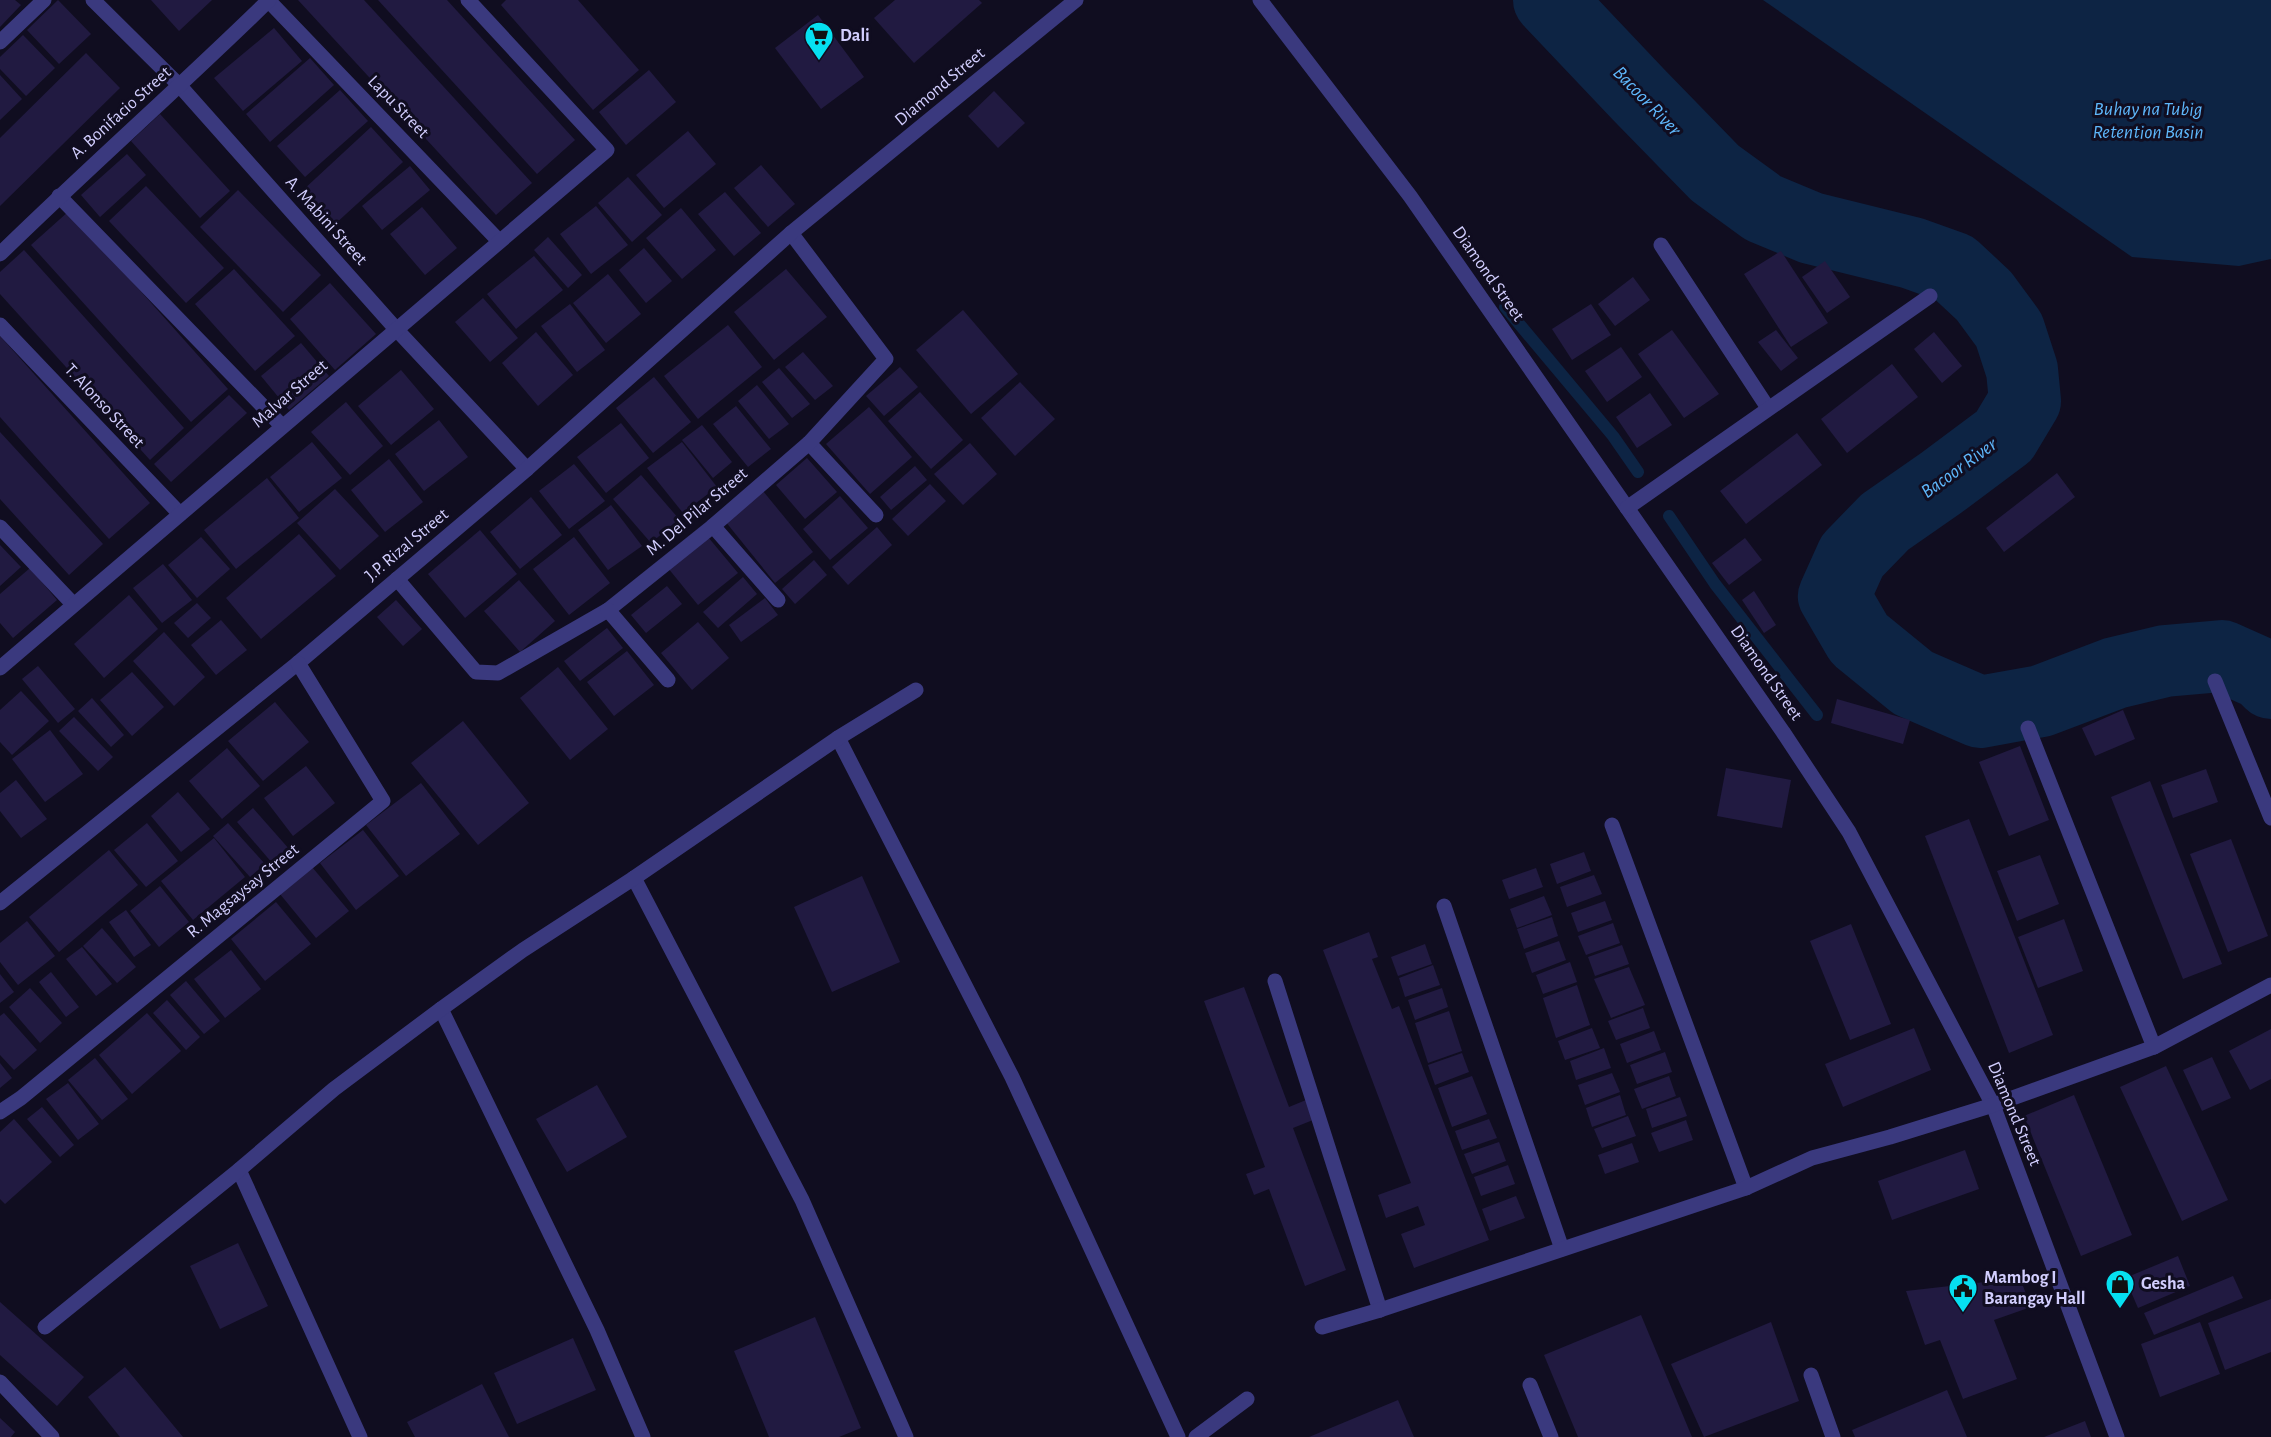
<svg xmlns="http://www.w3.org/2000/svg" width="2271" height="1437" font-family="'Alegreya Sans',sans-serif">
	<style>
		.water { fill: #0d2444 }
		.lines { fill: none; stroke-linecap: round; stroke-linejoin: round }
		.stream { stroke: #0d2444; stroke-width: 12 }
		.river { stroke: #0d2444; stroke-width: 72 }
		.building { fill: #211a41 }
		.minor { stroke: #3a397e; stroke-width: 15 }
		.labels { text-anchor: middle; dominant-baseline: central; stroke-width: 6; stroke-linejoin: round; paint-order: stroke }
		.poi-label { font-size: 18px; font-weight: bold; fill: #d2cefe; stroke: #100d20; text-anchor: start }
		.street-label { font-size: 18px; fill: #d2cefe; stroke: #100d20 }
		.water-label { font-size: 20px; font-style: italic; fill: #5eb7fb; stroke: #100d20 }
	</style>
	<rect width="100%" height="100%" fill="#100d20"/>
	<polygon class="water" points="1763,0 2271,0 2271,259 2239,266 2132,257"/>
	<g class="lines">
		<g class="stream">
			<polyline points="1505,307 1613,436 1638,472"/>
			<polyline points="1669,516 1715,584 1817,715"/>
		</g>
		<polyline class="river" points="1549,0 1639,95 1715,173 1763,208 1811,228 1912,253 1954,268 1984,296 2009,330 2022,370 2025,401 2004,436 1941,483 1885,522 1852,556 1834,596 1859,639 1913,683 1980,712 2041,701 2115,673 2165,661 2222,656 2262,674 2271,683"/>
	</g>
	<g class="building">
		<polygon points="0,0 15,0 21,5 0,27"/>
		<polygon points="58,0 91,34 59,64 27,30"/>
		<polygon points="151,0 212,0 179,31"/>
		<polygon points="298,0 364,0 532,183 496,215"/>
		<polygon points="378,0 447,0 575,140 537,174"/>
		<polygon points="506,0 578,0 639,70 593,110 501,5"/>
		<polygon points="895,0 979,0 982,3 914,63 874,18"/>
		<polygon points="818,15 864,77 821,109 775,48"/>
		<polygon points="274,28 302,61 243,111 214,78"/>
		<polygon points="23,35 55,68 26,96 0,69 0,57"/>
		<polygon points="86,53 120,88 0,206 0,138"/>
		<polygon points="310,58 334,85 270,142 246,114"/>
		<polygon points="649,70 676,102 626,145 599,112"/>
		<polygon points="0,75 22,99 0,120"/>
		<polygon points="340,90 368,121 305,177 277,146"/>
		<polygon points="994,91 1025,123 998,148 968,116"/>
		<polygon points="160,114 230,191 200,218 131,141"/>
		<polygon points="371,127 403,162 334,225 302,191"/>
		<polygon points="688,131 716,164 664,208 636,175"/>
		<polygon points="127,154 146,175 100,217 81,195"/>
		<polygon points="761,165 795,204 768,227 734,188"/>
		<polygon points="410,166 430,190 382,230 362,206"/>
		<polygon points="628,177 662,215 632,242 598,203"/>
		<polygon points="146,186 224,268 186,303 109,221"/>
		<polygon points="238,190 321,275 283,312 200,227"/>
		<polygon points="725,192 761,233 734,256 698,214"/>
		<polygon points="596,206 628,245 591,274 560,234"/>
		<polygon points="422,207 457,248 425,275 390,234"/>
		<polygon points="681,208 716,250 682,279 646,238"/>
		<polygon points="69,211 228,389 191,422 31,245"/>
		<polygon points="548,237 582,275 568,288 534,250"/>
		<polygon points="644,248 672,281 646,303 619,270"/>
		<polygon points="24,250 184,428 150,460 0,294 0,272"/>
		<polygon points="1781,251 1828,323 1791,347 1744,274"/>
		<polygon points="534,256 563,290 516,329 487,294"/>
		<polygon points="1825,261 1850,297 1827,313 1802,277"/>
		<polygon points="234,269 295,336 255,371 195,304"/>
		<polygon points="786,269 827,317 774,360 734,312"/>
		<polygon points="608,274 641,314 606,343 573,303"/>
		<polygon points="1633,277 1650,300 1615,326 1598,304"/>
		<polygon points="330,283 376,334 335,370 290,319"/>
		<polygon points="483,298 518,338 490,362 455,322"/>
		<polygon points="570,304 605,350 577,372 541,326"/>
		<polygon points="1591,304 1611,335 1572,360 1552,329"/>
		<polygon points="963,310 1018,374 971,414 916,350"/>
		<polygon points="728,325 762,367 698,419 664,376"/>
		<polygon points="1672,330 1719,394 1684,418 1638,354"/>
		<polygon points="1776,330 1798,358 1781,371 1758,342"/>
		<polygon points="536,332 573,375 538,406 502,363"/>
		<polygon points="1934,332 1962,366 1942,383 1914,349"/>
		<polygon points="0,336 150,503 109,539 0,417"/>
		<polygon points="301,343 329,376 289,410 261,376"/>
		<polygon points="1621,347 1642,377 1607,402 1585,371"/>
		<polygon points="803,352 833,386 815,400 785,367"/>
		<polygon points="1892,364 1918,397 1847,453 1821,419"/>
		<polygon points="900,367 918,387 884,416 866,396"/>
		<polygon points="779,368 810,404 792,418 762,382"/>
		<polygon points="401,370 434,409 391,445 358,406"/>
		<polygon points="654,377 691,422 653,453 616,408"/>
		<polygon points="1020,382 1055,419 1015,456 981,418"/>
		<polygon points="757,385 789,424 769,439 738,401"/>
		<polygon points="920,392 963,440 931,469 888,421"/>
		<polygon points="1650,393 1672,425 1637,448 1616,417"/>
		<polygon points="229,395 247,413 171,482 154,464"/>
		<polygon points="346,402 383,446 350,475 311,432"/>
		<polygon points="736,406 771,449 748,467 713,424"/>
		<polygon points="869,407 912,457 870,494 826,444"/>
		<polygon points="439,420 468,457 424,491 395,454"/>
		<polygon points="621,423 649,458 606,493 577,457"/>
		<polygon points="702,425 732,462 713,478 682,440"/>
		<polygon points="0,432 103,544 69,575 0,499"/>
		<polygon points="1797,433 1822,465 1746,524 1720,491"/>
		<polygon points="312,442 342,478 299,512 270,477"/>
		<polygon points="682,442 717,487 683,513 647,468"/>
		<polygon points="970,443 997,474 963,505 934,474"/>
		<polygon points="807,458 837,492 805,519 776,485"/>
		<polygon points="389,459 423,502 385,532 351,490"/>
		<polygon points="574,464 605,501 569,529 539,491"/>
		<polygon points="915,466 927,480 891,510 880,497"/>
		<polygon points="2057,473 2075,497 2004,552 1986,528"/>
		<polygon points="641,475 679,519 651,543 613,499"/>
		<polygon points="267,478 299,518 236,569 204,530"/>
		<polygon points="930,484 946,501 908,536 892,519"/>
		<polygon points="335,489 379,536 340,570 297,523"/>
		<polygon points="763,491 813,552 775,583 725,521"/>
		<polygon points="840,496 868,528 830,560 803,529"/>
		<polygon points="531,497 562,535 520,569 490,532"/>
		<polygon points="611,505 642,546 608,570 578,530"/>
		<polygon points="877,527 892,545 848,585 832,567"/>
		<polygon points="480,530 517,574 465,618 428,574"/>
		<polygon points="299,534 336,576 261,639 226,598"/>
		<polygon points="201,537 230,569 197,598 168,565"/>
		<polygon points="574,537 610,583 569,615 533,569"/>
		<polygon points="708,537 738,573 698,605 668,568"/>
		<polygon points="1745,538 1762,560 1729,585 1712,563"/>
		<polygon points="0,545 21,567 0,586"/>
		<polygon points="814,560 827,575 795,604 782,589"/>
		<polygon points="163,564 192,600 162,623 133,588"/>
		<polygon points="30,568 57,600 13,638 0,623 0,594"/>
		<polygon points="743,577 757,594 718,628 703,612"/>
		<polygon points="519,580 555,621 520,652 484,611"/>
		<polygon points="667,586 682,604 646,633 631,615"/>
		<polygon points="1754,591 1776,625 1764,633 1742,600"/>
		<polygon points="129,595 158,629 104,678 74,644"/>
		<polygon points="765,598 778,615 741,642 729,625"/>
		<polygon points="396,600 422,629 403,646 377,617"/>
		<polygon points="197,603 211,618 188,638 174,623"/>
		<polygon points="221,620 247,650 216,675 191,645"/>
		<polygon points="698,622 729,658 692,690 661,653"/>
		<polygon points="607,628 623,648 580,681 564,661"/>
		<polygon points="164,632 205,677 174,706 133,661"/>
		<polygon points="627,651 654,685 614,716 587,682"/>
		<polygon points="38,666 75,709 58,723 22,679"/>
		<polygon points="558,667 608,729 570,760 520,698"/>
		<polygon points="132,672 164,707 132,736 100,700"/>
		<polygon points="21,691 49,721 12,755 0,742 0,710"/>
		<polygon points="92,698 124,735 111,747 78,711"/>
		<polygon points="1837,699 1910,720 1903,744 1831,723"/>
		<polygon points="275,702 309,742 263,781 228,741"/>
		<polygon points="2123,710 2135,739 2095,756 2082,728"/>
		<polygon points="74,717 113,757 98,771 59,731"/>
		<polygon points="463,721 529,803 478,845 411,763"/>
		<polygon points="50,730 83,774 45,802 12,759"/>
		<polygon points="2020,746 2049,820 2009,836 1979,762"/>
		<polygon points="227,748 260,786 222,819 189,781"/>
		<polygon points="306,766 335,803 293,836 264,798"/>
		<polygon points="1726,768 1791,780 1782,828 1717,816"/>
		<polygon points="2206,769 2218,802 2173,818 2161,785"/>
		<polygon points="16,780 47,819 21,838 0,811 0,793"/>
		<polygon points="2150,781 2222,964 2183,979 2111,797"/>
		<polygon points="421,783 460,834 406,876 366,825"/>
		<polygon points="178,792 210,829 181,852 151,816"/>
		<polygon points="253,808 290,850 273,864 237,822"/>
		<polygon points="1969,819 2053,1035 2009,1053 1925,836"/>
		<polygon points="147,823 178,861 146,887 114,850"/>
		<polygon points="228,823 265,864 250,877 213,836"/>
		<polygon points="363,830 399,876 356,910 320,863"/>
		<polygon points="214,838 245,877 193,920 161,881"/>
		<polygon points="2231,839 2268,936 2228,952 2190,854"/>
		<polygon points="109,850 138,885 59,952 29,917"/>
		<polygon points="1584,852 1591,871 1557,884 1550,864"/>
		<polygon points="2040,855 2059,904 2017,921 1997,871"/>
		<polygon points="312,867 349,911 316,938 280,894"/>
		<polygon points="1536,868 1543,887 1509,899 1502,880"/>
		<polygon points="1594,875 1602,894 1567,907 1560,887"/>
		<polygon points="862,876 900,962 832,992 794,907"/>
		<polygon points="160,886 189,922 159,947 130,911"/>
		<polygon points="1544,896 1552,915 1517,928 1510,909"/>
		<polygon points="1605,901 1612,920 1578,932 1571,913"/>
		<polygon points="276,902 311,944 265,981 231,939"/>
		<polygon points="126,910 151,945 134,957 109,922"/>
		<polygon points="1552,917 1558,936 1524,949 1517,929"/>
		<polygon points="2064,919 2083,971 2038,988 2018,937"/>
		<polygon points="27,921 55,956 18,985 0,962 0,943"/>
		<polygon points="1613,923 1620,943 1586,955 1578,936"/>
		<polygon points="1851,924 1891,1024 1850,1040 1810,941"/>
		<polygon points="102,928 136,967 117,983 83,946"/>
		<polygon points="1369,932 1378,957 1372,959 1392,1009 1399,1006 1489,1240 1414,1268 1401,1234 1425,1225 1418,1206 1386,1218 1378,1195 1411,1183 1323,950"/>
		<polygon points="1559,941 1566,960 1532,973 1525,953"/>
		<polygon points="1425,944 1432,964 1398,976 1391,957"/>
		<polygon points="1622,945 1629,964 1595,976 1588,957"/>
		<polygon points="82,947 112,984 96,996 66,959"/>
		<polygon points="231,950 261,989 225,1018 194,979"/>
		<polygon points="1570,962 1577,982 1543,994 1536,975"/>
		<polygon points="1433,965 1440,985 1405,997 1399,978"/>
		<polygon points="1629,967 1645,1005 1611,1018 1594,979"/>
		<polygon points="51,972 79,1007 66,1017 39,982"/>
		<polygon points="0,974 14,992 0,1003"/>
		<polygon points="186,981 220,1021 204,1034 170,995"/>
		<polygon points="1577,985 1590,1025 1556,1038 1543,998"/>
		<polygon points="1244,987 1289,1107 1306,1100 1313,1120 1293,1128 1346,1270 1305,1286 1269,1189 1254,1195 1246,1174 1265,1167 1204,1001"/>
		<polygon points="30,988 62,1023 40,1043 9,1007"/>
		<polygon points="1442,988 1448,1007 1415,1020 1408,1000"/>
		<polygon points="167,1000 200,1037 186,1050 153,1013"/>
		<polygon points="1643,1008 1650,1028 1616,1040 1608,1021"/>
		<polygon points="1449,1011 1462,1051 1428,1063 1415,1023"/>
		<polygon points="4,1013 37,1050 14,1070 0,1055 0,1016"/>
		<polygon points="147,1013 181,1051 132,1094 99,1055"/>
		<polygon points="1592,1028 1600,1048 1565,1060 1558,1041"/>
		<polygon points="1914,1028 1931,1070 1843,1107 1825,1064"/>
		<polygon points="2271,1029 2271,1079 2250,1090 2229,1051"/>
		<polygon points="1654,1031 1661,1050 1627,1063 1620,1044"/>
		<polygon points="1604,1048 1611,1068 1576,1080 1570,1061"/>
		<polygon points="1665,1052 1672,1072 1637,1084 1630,1065"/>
		<polygon points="1462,1053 1469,1072 1435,1085 1428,1065"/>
		<polygon points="2212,1057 2231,1098 2202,1111 2183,1070"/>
		<polygon points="95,1058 128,1099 102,1120 68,1080"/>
		<polygon points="0,1063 12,1078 0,1088"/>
		<polygon points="2166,1066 2228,1200 2182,1221 2120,1087"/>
		<polygon points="1612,1073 1620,1092 1585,1105 1578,1085"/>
		<polygon points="1472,1076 1487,1114 1452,1127 1438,1088"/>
		<polygon points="1669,1076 1676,1096 1642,1109 1634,1089"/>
		<polygon points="68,1083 99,1124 78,1140 46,1099"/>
		<polygon points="597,1085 627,1137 567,1172 536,1119"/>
		<polygon points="1620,1095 1626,1115 1592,1127 1586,1108"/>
		<polygon points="2074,1095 2132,1235 2081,1256 2024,1116"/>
		<polygon points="1680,1097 1687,1116 1652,1128 1646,1109"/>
		<polygon points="42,1107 74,1145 60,1157 27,1119"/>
		<polygon points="1628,1116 1636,1136 1602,1148 1594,1129"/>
		<polygon points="14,1119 52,1162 5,1204 0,1199 0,1132"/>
		<polygon points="1489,1119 1497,1138 1462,1150 1455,1131"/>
		<polygon points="1686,1120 1693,1140 1659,1152 1651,1133"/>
		<polygon points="1499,1142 1506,1161 1472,1174 1464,1154"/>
		<polygon points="1632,1143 1639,1162 1605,1174 1598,1155"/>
		<polygon points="1965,1150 1979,1189 1892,1220 1878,1181"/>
		<polygon points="1508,1165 1515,1184 1481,1196 1474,1177"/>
		<polygon points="1516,1196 1525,1218 1490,1231 1482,1209"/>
		<polygon points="238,1243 268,1306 220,1329 190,1266"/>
		<polygon points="2178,1256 2190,1286 2138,1308 2125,1278"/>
		<polygon points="2233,1276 2243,1298 2154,1335 2144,1313"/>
		<polygon points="2020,1278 2031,1307 1994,1320 2017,1379 1963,1399 1940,1340 1925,1345 1906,1291"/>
		<polygon points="2271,1299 2271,1352 2225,1370 2208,1323"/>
		<polygon points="0,1302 84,1377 57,1406 0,1355"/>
		<polygon points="1641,1315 1692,1437 1578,1437 1544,1355"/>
		<polygon points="815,1317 861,1428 839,1437 769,1437 734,1351"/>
		<polygon points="1771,1322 1799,1401 1704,1437 1671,1364"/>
		<polygon points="2200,1322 2220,1374 2160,1397 2141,1344"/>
		<polygon points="573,1338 596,1390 517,1424 494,1373"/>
		<polygon points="125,1367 183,1437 120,1437 88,1397"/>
		<polygon points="482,1384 509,1437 415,1437 407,1422"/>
		<polygon points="1947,1390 1967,1437 1855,1437 1852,1430"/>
		<polygon points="1398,1400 1414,1437 1309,1437"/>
		<polygon points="0,1418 15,1432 11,1437 0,1437"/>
		<polygon points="2085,1421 2091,1437 2044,1437"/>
	</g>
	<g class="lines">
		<g class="minor">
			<polyline points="93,0 180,86 396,329 527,469"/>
			<polyline points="268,0 499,241"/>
			<polyline points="1260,0 1410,196 1783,732 1849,832 1993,1105 2117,1437"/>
			<polyline points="0,42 44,0"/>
			<polyline points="59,196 282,426"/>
			<polyline points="1661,245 1768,408"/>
			<path d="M0,254C88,168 181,86 269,0"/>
			<polyline points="0,325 180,514"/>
			<polyline points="809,443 876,515"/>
			<polyline points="1627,508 1930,296"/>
			<polyline points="713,526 778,600"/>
			<polyline points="0,527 73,604"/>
			<polyline points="397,579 476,672 498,673 608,610 713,526 809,443 886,359 791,233"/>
			<polyline points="608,610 668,680"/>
			<polyline points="0,668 607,150 468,0"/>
			<polyline points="2215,681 2271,818"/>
			<polyline points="2028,728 2154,1047"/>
			<polyline points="838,738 1012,1077 1178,1437"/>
			<polyline points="1612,825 1746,1188"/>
			<polyline points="634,878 802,1200 906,1437"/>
			<polyline points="0,903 298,663 527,469 791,233 1076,0"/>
			<polyline points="1444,906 1562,1249"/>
			<polyline points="1275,981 1380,1310"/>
			<polyline points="441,1009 597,1330 643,1437"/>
			<polyline points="0,1112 21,1098 383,801 298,663"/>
			<polyline points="239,1170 360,1437"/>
			<polyline points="45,1327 239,1170 334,1089 441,1009 523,950 634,878 838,738 916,690"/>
			<polyline points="1322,1327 1380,1310 1746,1188 1812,1158 1890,1137 1993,1105 2154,1047 2271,985"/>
			<polyline points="1811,1375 1833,1437"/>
			<polyline points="0,1382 52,1437"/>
			<polyline points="1530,1385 1551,1437"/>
			<polyline points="1196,1437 1247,1399"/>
		</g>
	</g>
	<defs>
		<g id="supermarket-pin" transform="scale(1.5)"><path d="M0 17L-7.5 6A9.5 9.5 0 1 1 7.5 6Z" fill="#06e0f1" stroke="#100d20"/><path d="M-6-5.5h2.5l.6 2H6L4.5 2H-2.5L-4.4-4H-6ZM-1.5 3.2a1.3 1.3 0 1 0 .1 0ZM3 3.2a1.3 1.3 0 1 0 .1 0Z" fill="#111"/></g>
		<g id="shop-pin" transform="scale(1.5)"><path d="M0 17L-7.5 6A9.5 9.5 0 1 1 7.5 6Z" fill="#06e0f1" stroke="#100d20"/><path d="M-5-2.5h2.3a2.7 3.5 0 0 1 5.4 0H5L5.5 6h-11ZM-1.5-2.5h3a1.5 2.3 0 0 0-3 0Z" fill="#111"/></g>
		<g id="civic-pin" transform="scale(1.5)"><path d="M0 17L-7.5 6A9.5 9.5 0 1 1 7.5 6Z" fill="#06e0f1" stroke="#100d20"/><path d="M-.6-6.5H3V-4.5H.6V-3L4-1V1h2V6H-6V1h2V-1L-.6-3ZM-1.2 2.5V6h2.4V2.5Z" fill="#111"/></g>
	</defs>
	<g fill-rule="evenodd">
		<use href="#supermarket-pin" x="819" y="36"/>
		<use href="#shop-pin" x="2120" y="1284"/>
		<use href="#civic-pin" x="1963" y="1288"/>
	</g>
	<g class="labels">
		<g class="poi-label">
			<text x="840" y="36">Dali</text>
			<text x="1984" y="1278">Mambog I<tspan x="1984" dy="21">Barangay Hall</tspan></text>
			<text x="2141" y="1284">Gesha</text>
		</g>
		<g class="street-label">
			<text transform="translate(940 87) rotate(-40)">Diamond Street</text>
			<text transform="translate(398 107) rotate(46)">Lapu Street</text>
			<text transform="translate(121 113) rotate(-42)">A. Bonifacio Street</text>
			<text transform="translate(326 221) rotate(48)">A. Mabini Street</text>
			<text transform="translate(1488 274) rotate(55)">Diamond Street</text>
			<text transform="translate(290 394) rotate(-41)">Malvar Street</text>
			<text transform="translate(104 406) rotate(47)">T. Alonso Street</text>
			<text transform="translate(697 512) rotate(-40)">M. Del Pilar Street</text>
			<text transform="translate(407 545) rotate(-40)">J.P. Rizal Street</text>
			<text transform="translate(1766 673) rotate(55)">Diamond Street</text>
			<text transform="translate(243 891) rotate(-39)">R. Magsaysay Street</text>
			<text transform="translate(2014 1114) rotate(67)">Diamond Street</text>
		</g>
		<g class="water-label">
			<text transform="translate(1647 101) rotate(46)">Bacoor River</text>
			<text x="2148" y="109">Buhay na Tubig<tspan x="2148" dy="23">Retention Basin</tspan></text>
			<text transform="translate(1959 468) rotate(-36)">Bacoor River</text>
		</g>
	</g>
</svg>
